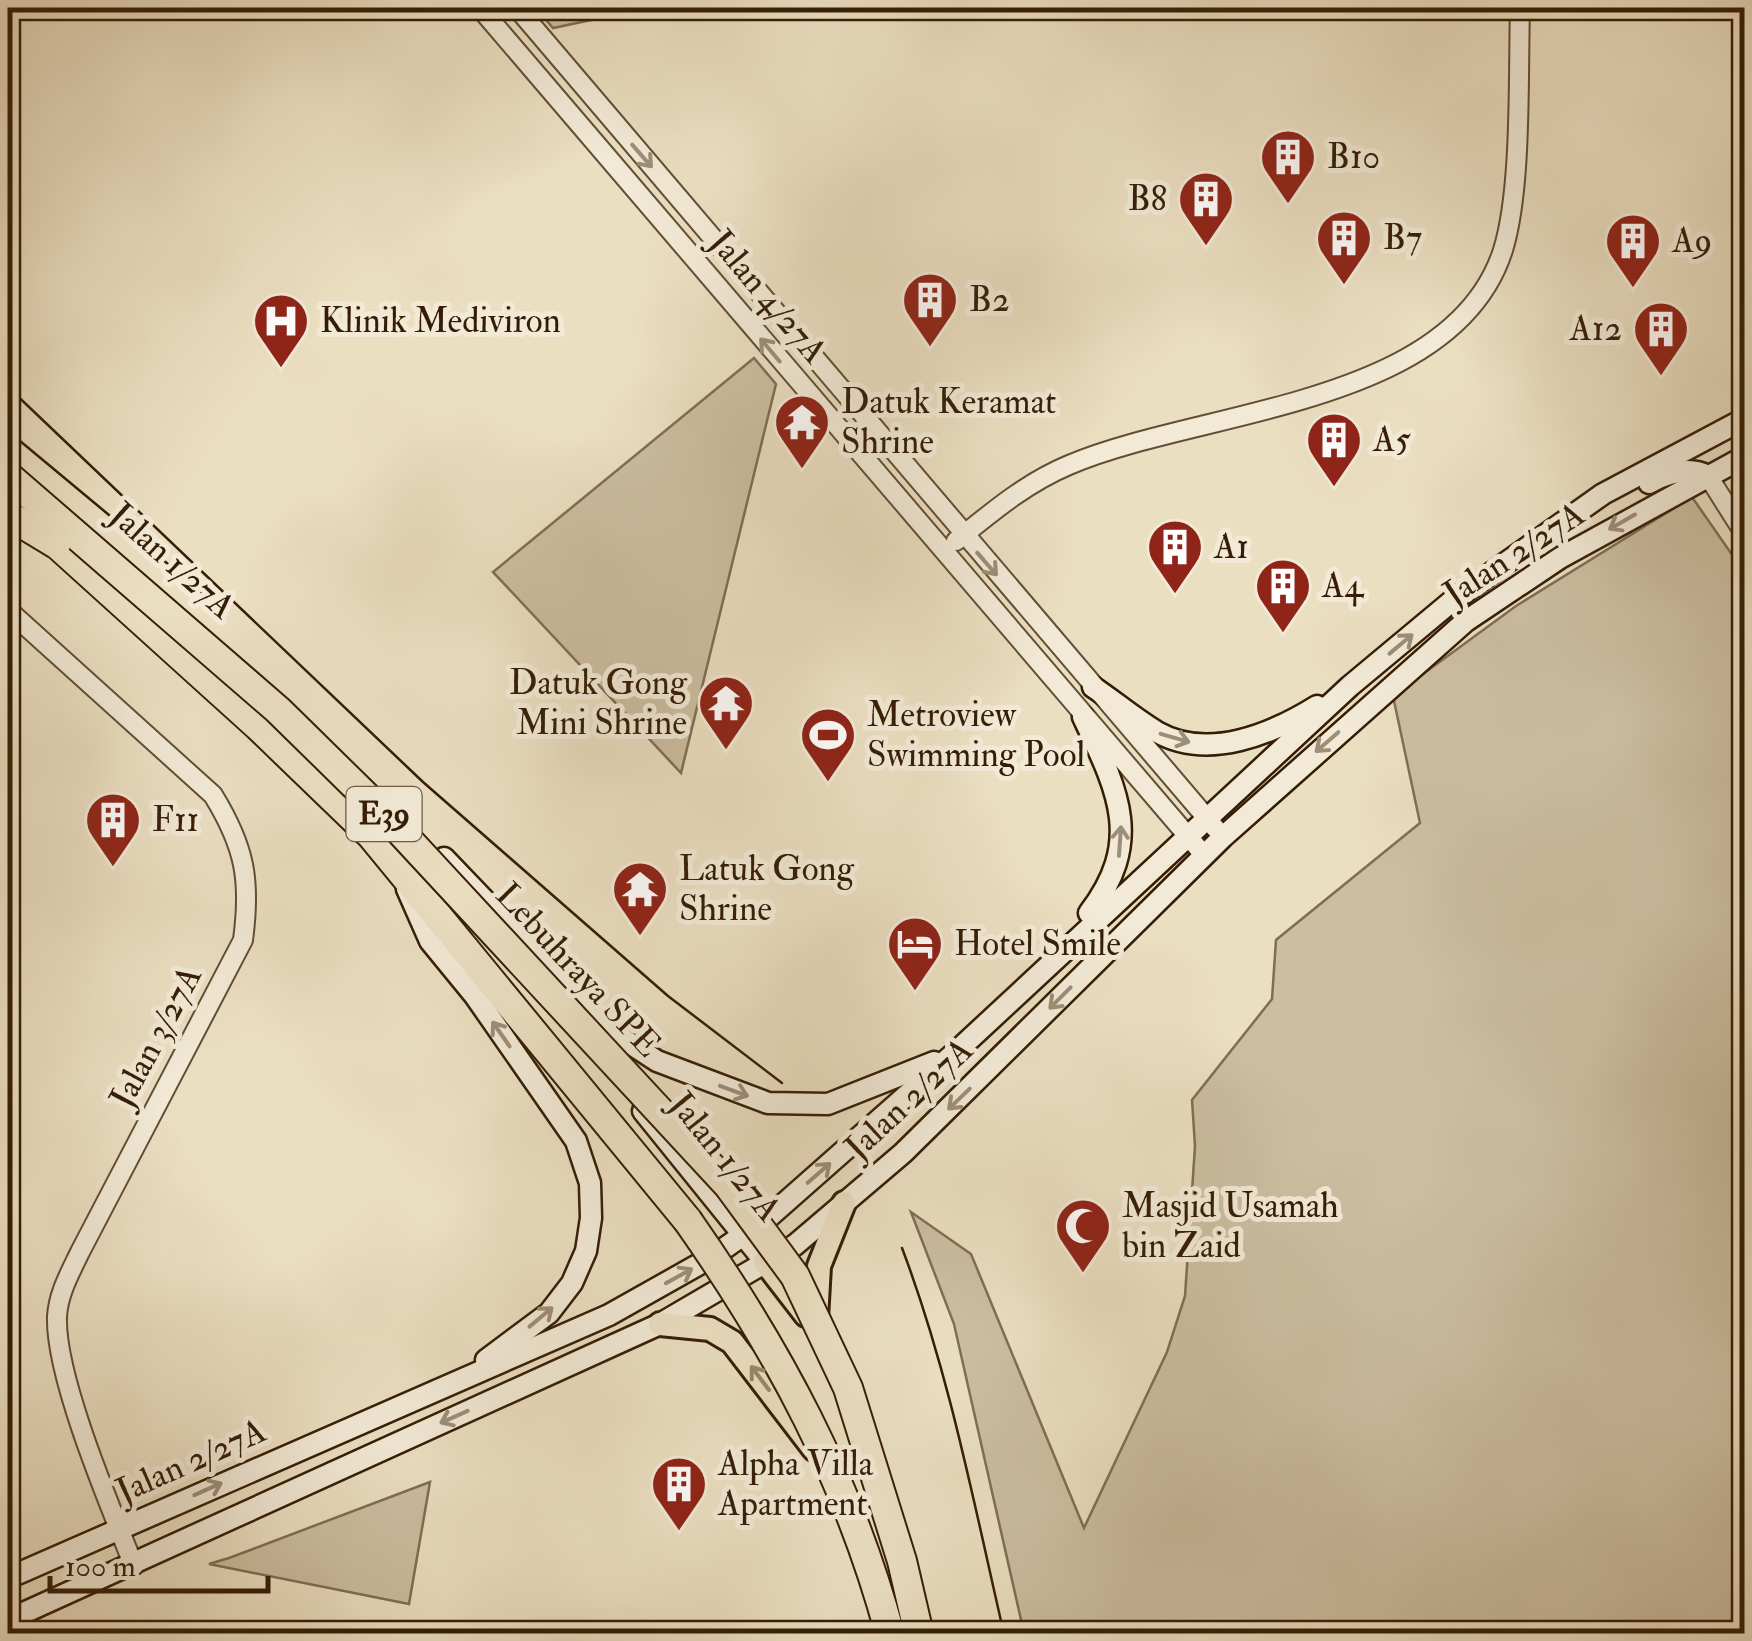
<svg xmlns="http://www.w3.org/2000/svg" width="1752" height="1641" font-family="'IM FELL Double Pica',serif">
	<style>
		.green { fill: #ccbea2; stroke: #806e54; stroke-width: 2.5 }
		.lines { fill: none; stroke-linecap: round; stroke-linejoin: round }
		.tertiary-casing { stroke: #624e34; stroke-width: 22 }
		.secondary-casing { stroke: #351d05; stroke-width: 25 }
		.primary-casing { stroke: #351d05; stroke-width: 28 }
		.motorway-casing { stroke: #351d05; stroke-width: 32 }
		.tertiary { stroke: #f2ead7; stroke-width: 18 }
		.secondary { stroke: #f2ead7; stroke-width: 20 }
		.primary { stroke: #ebdfc2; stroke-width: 22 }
		.motorway { stroke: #ebdfc2; stroke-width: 28 }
		.tram { stroke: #351d05; stroke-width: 2.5 }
		.motorway-bridge-casing { stroke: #351d05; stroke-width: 32; stroke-linecap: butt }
		.motorway-bridge { stroke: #ebdfc2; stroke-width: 28 }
		.oneway { stroke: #9d8e78 }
		.oneway2 { stroke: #99886d }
		.labels { text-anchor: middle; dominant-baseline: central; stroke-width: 10; stroke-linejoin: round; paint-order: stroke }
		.shield { fill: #f2ead7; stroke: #6e5a44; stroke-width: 2.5 }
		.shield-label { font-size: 32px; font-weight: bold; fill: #351d05 }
		.poi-label { font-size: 35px; fill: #351d05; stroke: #f2ead7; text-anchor: start }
		.street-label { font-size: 35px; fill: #351d05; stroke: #f2ead7 }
	</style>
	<rect width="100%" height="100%" fill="#ebdfc2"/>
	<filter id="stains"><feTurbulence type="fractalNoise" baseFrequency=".002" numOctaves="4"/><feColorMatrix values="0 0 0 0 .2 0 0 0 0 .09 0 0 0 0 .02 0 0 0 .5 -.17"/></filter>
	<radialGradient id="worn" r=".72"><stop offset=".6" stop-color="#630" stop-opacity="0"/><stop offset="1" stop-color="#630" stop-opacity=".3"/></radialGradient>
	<g class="green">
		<polygon points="536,8 648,8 553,28"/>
		<polygon points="754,358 776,384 681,773 493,572"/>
		<polygon points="1692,497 1744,572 1744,1633 1024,1633 954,1324 911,1212 971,1254 1084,1528 1167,1352 1185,1296 1195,1146 1192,1100 1272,999 1276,940 1420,823 1393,696 1516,606"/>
		<polygon points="430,1482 409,1604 209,1564 229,1558"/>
	</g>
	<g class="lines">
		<g class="tertiary-casing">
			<g id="tertiary">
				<polyline points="480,8 1204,855"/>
				<polyline points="517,8 1216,829"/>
				<polyline points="1708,476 1744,533"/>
				<path d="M956,541C992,512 1026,483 1069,465C1200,409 1453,407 1503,250C1522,189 1518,75 1520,8"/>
				<path d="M8,610L213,795C245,847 251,880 243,940L80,1252C70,1273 58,1294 57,1317C55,1377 110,1506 134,1566"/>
			</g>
		</g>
		<g class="secondary-casing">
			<g id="secondary">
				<path d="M1649,483C1667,473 1689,466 1708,476"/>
				<path d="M1093,687C1114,701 1135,719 1157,732C1208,761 1272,734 1317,706"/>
				<path d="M1083,717C1118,791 1144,841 1089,913"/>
				<polyline points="444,858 608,1029 657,1061 768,1103 828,1104 934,1062"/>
				<polyline points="407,889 430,941 475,996 576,1141 590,1183 591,1218 586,1251 572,1283 549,1313 486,1360"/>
				<polyline points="643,1111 765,1262"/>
				<polyline points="8,1578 609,1315 712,1257 770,1216 958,1050 1350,686 1452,601 1603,494 1744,419"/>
				<polyline points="8,1620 660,1324 795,1245 903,1153 1223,837 1466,621 1560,558 1744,457"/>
			</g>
		</g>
		<g class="primary-casing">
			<g id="primary">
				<polyline points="765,1262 806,1315"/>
				<polyline points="816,1319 819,1266 844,1203"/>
				<polyline points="660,1324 710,1329 732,1342 814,1449"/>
			</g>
		</g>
		<g class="motorway-casing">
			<polyline id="motorway" points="8,500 258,726 372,836 688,1221"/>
		</g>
		<use href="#tertiary" class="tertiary"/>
		<use href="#secondary" class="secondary"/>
		<use href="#primary" class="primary"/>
		<use href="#motorway" class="motorway"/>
		<g class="tram">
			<polyline points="8,387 423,782 668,996 782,1083"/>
			<polyline points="8,431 204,594"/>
			<path d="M902,1248C949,1372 974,1504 1004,1634"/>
		</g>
		<g class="motorway-bridge-casing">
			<g id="motorway-bridge">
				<polyline points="8,476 278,710 387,817 728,1185 795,1276 848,1388 902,1561 919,1634"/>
				<polyline points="8,515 56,544"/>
				<path d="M688,1221C779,1351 848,1479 890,1634"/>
			</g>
		</g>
		<use href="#motorway-bridge" class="motorway-bridge"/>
	</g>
	<defs><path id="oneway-shaft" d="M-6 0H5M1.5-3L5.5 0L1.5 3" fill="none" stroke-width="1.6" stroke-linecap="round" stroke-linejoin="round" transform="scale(2.5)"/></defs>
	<g class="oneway">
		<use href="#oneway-shaft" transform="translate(642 156) rotate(49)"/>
		<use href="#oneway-shaft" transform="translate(770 350) rotate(-130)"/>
		<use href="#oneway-shaft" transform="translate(1622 522) rotate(150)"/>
		<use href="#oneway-shaft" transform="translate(987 564) rotate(49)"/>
		<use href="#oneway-shaft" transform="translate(1401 644) rotate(-40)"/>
		<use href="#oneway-shaft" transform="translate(1175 738) rotate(16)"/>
		<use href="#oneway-shaft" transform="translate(1327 742) rotate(139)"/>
		<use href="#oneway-shaft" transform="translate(1120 841) rotate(-86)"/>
		<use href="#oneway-shaft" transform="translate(1060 998) rotate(135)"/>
		<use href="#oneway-shaft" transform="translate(501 1034) rotate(-125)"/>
		<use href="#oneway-shaft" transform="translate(734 1091) rotate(20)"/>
		<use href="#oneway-shaft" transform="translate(959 1099) rotate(136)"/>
		<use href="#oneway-shaft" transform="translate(819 1173) rotate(-41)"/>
		<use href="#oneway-shaft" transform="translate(679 1276) rotate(-29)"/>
		<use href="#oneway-shaft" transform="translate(541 1317) rotate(-40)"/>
		<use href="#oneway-shaft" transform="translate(454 1417) rotate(156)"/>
		<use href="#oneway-shaft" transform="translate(208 1489) rotate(-24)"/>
	</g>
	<use class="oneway2" href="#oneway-shaft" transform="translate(760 1378) rotate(-127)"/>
	<defs>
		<g id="building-pin" transform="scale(2.875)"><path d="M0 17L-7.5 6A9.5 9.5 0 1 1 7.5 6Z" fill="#8f2418" stroke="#f2ead7"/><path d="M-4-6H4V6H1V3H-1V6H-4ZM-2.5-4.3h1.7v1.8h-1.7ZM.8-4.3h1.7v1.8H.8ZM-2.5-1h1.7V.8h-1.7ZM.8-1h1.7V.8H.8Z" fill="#fff"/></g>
		<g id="hospital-pin" transform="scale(2.875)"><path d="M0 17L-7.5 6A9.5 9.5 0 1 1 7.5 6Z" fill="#8f2418" stroke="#f2ead7"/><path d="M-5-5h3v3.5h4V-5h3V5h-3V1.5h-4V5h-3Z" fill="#fff"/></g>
		<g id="temple-pin" transform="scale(2.875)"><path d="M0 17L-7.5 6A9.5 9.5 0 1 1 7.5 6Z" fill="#8f2418" stroke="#f2ead7"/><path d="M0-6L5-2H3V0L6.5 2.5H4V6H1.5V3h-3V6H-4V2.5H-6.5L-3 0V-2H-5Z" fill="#fff"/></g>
		<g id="stadium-pin" transform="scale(2.875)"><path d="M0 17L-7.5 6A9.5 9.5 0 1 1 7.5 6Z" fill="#8f2418" stroke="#f2ead7"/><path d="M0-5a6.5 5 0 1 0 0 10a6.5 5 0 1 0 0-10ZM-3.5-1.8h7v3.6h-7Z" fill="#fff"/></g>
		<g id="hotel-pin" transform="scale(2.875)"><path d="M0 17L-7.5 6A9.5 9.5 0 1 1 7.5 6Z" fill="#8f2418" stroke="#f2ead7"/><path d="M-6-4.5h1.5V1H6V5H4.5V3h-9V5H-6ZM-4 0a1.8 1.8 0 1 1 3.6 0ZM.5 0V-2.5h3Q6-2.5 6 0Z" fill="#fff"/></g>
		<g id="mosque-pin" transform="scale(2.875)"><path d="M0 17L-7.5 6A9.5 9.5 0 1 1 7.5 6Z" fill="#8f2418" stroke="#f2ead7"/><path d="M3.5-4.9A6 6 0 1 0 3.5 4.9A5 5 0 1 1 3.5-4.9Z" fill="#fff"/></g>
	</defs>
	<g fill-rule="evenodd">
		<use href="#building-pin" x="1288" y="157"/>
		<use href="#building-pin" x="1206" y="199"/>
		<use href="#building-pin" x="1344" y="238"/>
		<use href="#building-pin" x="1633" y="241"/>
		<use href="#building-pin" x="930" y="300"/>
		<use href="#hospital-pin" x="281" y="321"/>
		<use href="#building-pin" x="1661" y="329"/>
		<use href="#temple-pin" x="802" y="422"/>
		<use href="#building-pin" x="1334" y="440"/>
		<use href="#building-pin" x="1175" y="547"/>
		<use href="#building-pin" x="1283" y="586"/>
		<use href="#temple-pin" x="726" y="703"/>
		<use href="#stadium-pin" x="828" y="735"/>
		<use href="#building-pin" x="113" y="820"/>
		<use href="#temple-pin" x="640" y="889"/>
		<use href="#hotel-pin" x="915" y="944"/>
		<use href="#mosque-pin" x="1083" y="1226"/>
		<use href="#building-pin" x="679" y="1484"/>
	</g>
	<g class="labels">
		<rect class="shield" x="346.5" y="787" width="75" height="54" rx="8"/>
		<g class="shield-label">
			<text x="384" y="814">E39</text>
		</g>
		<g class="poi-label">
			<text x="1327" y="157">B10</text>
			<text x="1167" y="199" text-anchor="end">B8</text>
			<text x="1383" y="238">B7</text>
			<text x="1672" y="241">A9</text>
			<text x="969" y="300">B2</text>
			<text x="320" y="321">Klinik Mediviron</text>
			<text x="1622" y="329" text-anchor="end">A12</text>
			<text x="841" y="402">Datuk Keramat<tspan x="841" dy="40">Shrine</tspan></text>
			<text x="1373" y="440">A5</text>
			<text x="1214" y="547">A1</text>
			<text x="1322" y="586">A4</text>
			<text x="687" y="683" text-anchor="end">Datuk Gong<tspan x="687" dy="40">Mini Shrine</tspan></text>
			<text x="867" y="715">Metroview<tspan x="867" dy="40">Swimming Pool</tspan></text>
			<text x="152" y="820">F11</text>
			<text x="679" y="869">Latuk Gong<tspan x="679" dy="40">Shrine</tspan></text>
			<text x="954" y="944">Hotel Smile</text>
			<text x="1122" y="1206">Masjid Usamah<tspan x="1122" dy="40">bin Zaid</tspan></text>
			<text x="718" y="1464">Alpha Villa<tspan x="718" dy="40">Apartment</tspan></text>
		</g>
		<g class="street-label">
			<text transform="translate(768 297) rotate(50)">Jalan 4/27A</text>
			<text transform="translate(1514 554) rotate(-33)">Jalan 2/27A</text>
			<text transform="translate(172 561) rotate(42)">Jalan 1/27A</text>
			<text transform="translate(578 970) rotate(47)">Lebuhraya SPE</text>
			<text transform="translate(156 1037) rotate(-62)">Jalan 3/27A</text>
			<text transform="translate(909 1099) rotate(-43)">Jalan 2/27A</text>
			<text transform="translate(725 1157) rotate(51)">Jalan 1/27A</text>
			<text transform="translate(191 1461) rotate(-24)">Jalan 2/27A</text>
		</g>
	</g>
	<rect width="1752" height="1641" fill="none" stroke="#ebdfc2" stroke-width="40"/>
	<rect x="10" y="10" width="1732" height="1621" fill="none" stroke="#351d05" stroke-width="5"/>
	<rect x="20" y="20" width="1712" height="1601" fill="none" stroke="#351d05" stroke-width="2.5"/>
	<path d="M50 1576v15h218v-15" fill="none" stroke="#351d05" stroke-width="5"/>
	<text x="65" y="1576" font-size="30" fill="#351d05" stroke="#f2ead7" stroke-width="8" paint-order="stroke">100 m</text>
	<rect width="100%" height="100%" filter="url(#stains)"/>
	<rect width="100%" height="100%" fill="url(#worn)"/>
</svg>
